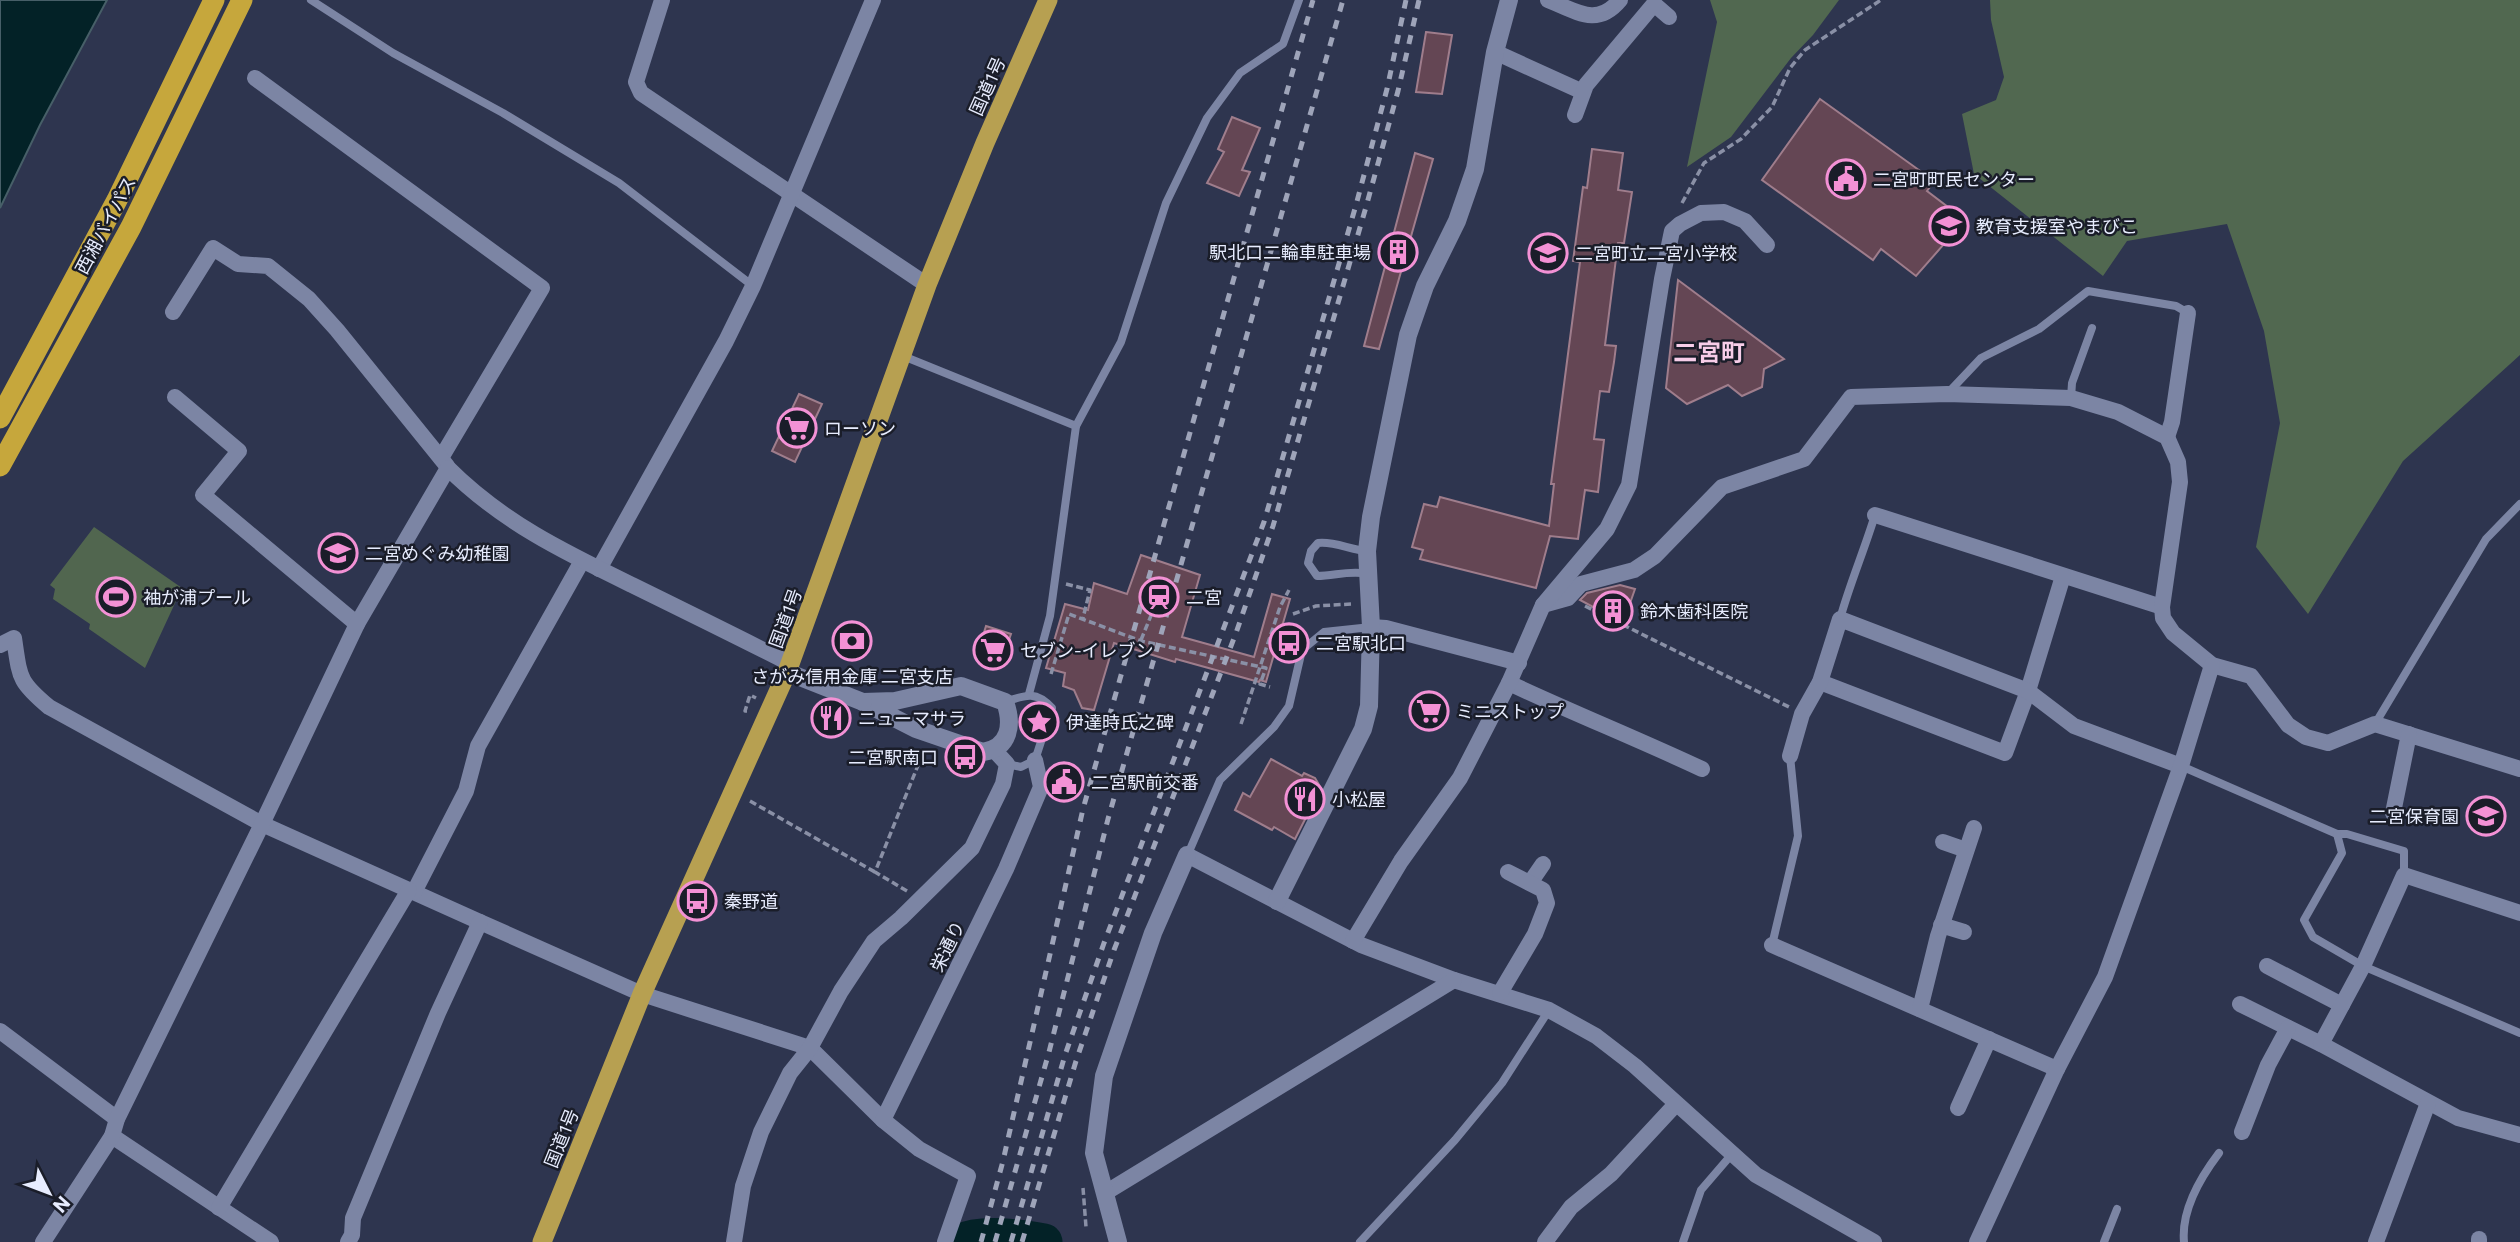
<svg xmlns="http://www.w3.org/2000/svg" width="2520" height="1242" font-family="Commissioner,'Noto Sans JP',sans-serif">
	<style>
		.green { fill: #51664f }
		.forest { fill: #516850 }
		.water { fill: #032227; stroke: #475f68; stroke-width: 2 }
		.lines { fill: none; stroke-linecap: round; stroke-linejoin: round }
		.river { stroke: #032227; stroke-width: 37 }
		.building { fill: #644654; stroke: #9f7d8c; stroke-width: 2 }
		.path { stroke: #8a90a6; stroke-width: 3.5; stroke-dasharray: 7 3.5; stroke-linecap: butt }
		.service { stroke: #7c85a4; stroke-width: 8 }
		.minor { stroke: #7c85a4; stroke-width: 16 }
		.tertiary { stroke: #7c85a4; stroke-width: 18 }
		.secondary { stroke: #7c85a4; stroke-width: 18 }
		.trunk { stroke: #b7a051; stroke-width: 19 }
		.motorway { stroke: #c6a73c; stroke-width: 21 }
		.rail { stroke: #9ea4b9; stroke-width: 5; stroke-dasharray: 9 9; stroke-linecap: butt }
		.labels { text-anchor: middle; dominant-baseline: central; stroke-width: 5; stroke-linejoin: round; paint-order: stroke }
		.street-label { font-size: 18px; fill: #e7ecfe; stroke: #1a1d29 }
		.poi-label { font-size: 18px; fill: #e7ecfe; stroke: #1a1d29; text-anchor: start }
		.district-label { font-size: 24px; font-weight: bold; fill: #f7cde8; stroke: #1a1d29 }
	</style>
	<rect width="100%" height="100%" fill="#2e354f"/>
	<polygon class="green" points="94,527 182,588 145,668 89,629 90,624 53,599 55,589 50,585"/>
	<g class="forest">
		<polygon points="1710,0 1839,0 1813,35 1791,58 1731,137 1687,167 1717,22"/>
		<polygon points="1990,0 2520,0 2520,355 2403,461 2308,614 2256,547 2280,423 2264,331 2227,224 2127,241 2103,276 1974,174 1962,114 1996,100 2004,77 1991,20"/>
	</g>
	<polygon class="water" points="0,0 107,0 40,125 0,208"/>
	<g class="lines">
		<path class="river" d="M961,1242C982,1232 1021,1238 1044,1242"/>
	</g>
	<g class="building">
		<polygon points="1426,32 1452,35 1442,94 1416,92"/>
		<polygon points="1820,99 1930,178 1929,180 1933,183 1927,191 1965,220 1916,276 1881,249 1873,260 1762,180"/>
		<polygon points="1232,117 1260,128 1242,170 1250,172 1239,196 1207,183 1224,152 1218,149"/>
		<polygon points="1592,149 1623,153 1618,190 1632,192 1624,243 1618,243 1605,345 1616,346 1614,362 1609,392 1600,391 1594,439 1604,440 1598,492 1585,490 1578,539 1550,536 1536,588 1420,559 1423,550 1412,547 1424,504 1437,507 1440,497 1549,526 1554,484 1551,484 1580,262 1573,261 1583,187 1587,188"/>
		<polygon points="1415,153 1433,159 1379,349 1364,346"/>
		<polygon points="1678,280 1784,359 1764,369 1762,387 1742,396 1728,385 1687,404 1666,388"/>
		<polygon points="799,394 822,404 795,462 772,451"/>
		<polygon points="1141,555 1200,575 1182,637 1254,657 1272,594 1290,599 1266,682 1260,680 1259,682 1176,659 1175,662 1114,643 1094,710 1082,708 1074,690 1063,686 1065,673 1046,668 1065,604 1088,610 1094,583 1127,594"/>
		<polygon points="1620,585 1635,589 1623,623 1580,600 1587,593"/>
		<polygon points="986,626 1011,634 1000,666 976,658"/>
		<polygon points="1271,759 1302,776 1304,773 1315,778 1321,788 1295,839 1274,827 1272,830 1235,810 1243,793 1250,797"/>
	</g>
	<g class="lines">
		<g class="path">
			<polyline points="1682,203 1704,163 1741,139 1772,107 1790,68 1805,50 1881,0"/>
			<polyline points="1066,584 1090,590 1083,618"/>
			<polyline points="1585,606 1789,707"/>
			<polyline points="1293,614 1316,606 1351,604"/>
			<polyline points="1141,640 1152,613"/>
			<polyline points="1051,674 1069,614 1141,641 1266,668 1260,684 1270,687"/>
			<polyline points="747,711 745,711 750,695 756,698"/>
			<polyline points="1241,724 1280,607 1289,590"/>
			<polyline points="750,801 875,872"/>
			<polyline points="907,891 875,872 923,753"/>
			<polyline points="1083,1188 1086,1227"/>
		</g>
		<g class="service">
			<polyline points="311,0 393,53 503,113 619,183 753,286"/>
			<polyline points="903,356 1076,426 1121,342 1166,203 1207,118 1240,73 1283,44 1299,0"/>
			<polyline points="1947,394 1981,358 2039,329 2088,291 2176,306 2188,313"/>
			<polyline points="2071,398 2072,383 2092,328"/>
			<path d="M1367,551C1350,550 1335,541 1318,543L1311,551L1308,563L1317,576C1335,576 1349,570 1369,574"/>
			<path d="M1840,619C1850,583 1864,551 1875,515"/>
			<polyline points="1029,694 1050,616 1076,426"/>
			<path d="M1005,702C1025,695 1036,690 1052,708L1035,760L1021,767L1007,764"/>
			<polyline points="2375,724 2486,539 2520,504"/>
			<polyline points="2181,766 2337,834 2347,834 2404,851 2404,875"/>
			<polyline points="2337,834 2342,853 2304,920 2313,937 2363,966 2520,1033"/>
			<polyline points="1188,854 1220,780 1274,727 1289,706 1302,650 1324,632 1371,627"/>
			<polyline points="1772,945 1798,836 1790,756"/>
			<polyline points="1360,1242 1455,1140 1502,1083 1549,1010"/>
			<polyline points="1683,1242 1701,1190 1732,1154"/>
			<polyline points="2104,1242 2117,1209"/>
			<path d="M2184,1242C2181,1210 2200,1178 2219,1153"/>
		</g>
		<g class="minor">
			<polyline points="662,0 636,82 641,93 927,285"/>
			<path d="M1548,0C1576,11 1597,28 1620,0"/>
			<polyline points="1495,52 1583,92"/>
			<polyline points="255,78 542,288 441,458"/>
			<polyline points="1575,115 1586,85 1654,4 1669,17"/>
			<polyline points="173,312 213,248 238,264 268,266 309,299 337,330 447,466"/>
			<polyline points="175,397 239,451 203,495 357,624"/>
			<polyline points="2167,437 2172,422 2188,313"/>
			<polyline points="1875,515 2162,607"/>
			<polyline points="599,569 726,341 753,286 873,0"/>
			<polyline points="1543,605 1568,598 1581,584 1634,570 1655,556 1722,487 1804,459 1851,397 1947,394 2071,398 2118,412 2167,437 2178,462 2180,482 2162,607 2163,618 2173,633 2212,665 2251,676 2288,725 2306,737 2328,743 2375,724 2520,769"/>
			<polyline points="1371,627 1386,628 1519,663"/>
			<path d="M0,645L14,638C20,678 18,681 49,707L262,824L480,922L642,994L810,1048L883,1120L919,1149L968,1176L945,1242"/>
			<polyline points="1820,682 2005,753 2028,691 2063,576"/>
			<path d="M1509,683C1573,713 1638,739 1702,769"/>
			<polyline points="1790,756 1802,714 1820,682 1840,619 2028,691 2074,726 2181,766"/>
			<polyline points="2393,813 2409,734"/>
			<polyline points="1943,842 1966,850"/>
			<polyline points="1187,855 1361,945 1454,980 1549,1010 1596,1036 1635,1066 1756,1175 1874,1242"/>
			<polyline points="1530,883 1543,864"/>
			<polyline points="414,892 466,791 478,746 582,561"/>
			<polyline points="1941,925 1964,932"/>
			<polyline points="1353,941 1401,861 1460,778 1509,683 1543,605 1607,529 1629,485 1662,279 1672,231 1680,224 1701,213 1724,212 1745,221 1767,245"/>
			<polyline points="1772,945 2057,1069"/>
			<polyline points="2267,966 2342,1005"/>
			<polyline points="1500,993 1535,934 1547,903 1543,890 1508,872"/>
			<polyline points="2240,1004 2321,1044 2458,1118 2520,1135"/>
			<polyline points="1920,1009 1938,936 1974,828"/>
			<polyline points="0,1031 117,1119"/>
			<polyline points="2321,1044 2363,966 2404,875 2520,913"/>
			<polyline points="1958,1108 1989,1039"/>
			<polyline points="883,1120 1006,869 1041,787 1035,760"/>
			<polyline points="2242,1132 2268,1065 2288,1028"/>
			<polyline points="112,1136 271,1242"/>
			<polyline points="1105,1193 1454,980"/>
			<polyline points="219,1208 409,890"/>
			<path d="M43,1242L112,1136L117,1119L262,824L357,624L448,468C502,522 564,552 632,585C685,611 738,637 791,664"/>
			<polyline points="348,1242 352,1235 353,1218 438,1013 480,922"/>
			<polyline points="734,1242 743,1186 761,1132 790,1073 810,1048 841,991 874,941 901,918 972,848 1003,784 1007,764 995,751"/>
			<polyline points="1545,1242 1571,1207 1611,1174 1676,1104"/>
			<polyline points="1977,1242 2057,1069 2105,977 2181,766 2212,665"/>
			<polyline points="2376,1242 2428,1103"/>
			<polyline points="2479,1242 2479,1239"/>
		</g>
		<g class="tertiary">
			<path d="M961,686L1005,702C1013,724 1010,748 983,752L916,729L863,702L895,701Z"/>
			<polyline points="1277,901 1363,729 1369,706 1371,627 1367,551 1371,517 1408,335 1425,286 1457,221 1475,169 1495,52 1509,0"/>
			<polyline points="1118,1242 1094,1153 1104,1076 1153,933 1187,855"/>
		</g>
		<polyline class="secondary" points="787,672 863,702"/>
		<polyline class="trunk" points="542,1242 642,994 787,672 927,285 985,143 1048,0"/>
		<g class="motorway">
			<polyline points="0,418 117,200 214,0"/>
			<polyline points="0,466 131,227 242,0"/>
		</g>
		<g class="rail">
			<polyline points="981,1242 1003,1161 1083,809 1313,0"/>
			<polyline points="995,1242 1049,1052 1108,819 1343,0"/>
			<polyline points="1011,1242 1065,1055 1104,943 1264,522 1356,205 1387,89 1406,0"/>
			<polyline points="1022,1242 1076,1061 1114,950 1236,633 1273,526 1366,207 1398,91 1419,0"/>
		</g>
	</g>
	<defs>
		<g id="civic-ring" transform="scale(2.0125)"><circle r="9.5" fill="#1a1d29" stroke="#f391d5" stroke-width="1.5"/><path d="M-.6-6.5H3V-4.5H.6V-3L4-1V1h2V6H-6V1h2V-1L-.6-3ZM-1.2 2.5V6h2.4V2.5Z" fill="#f391d5"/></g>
		<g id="school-ring" transform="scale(2.0125)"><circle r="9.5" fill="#1a1d29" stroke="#f391d5" stroke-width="1.5"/><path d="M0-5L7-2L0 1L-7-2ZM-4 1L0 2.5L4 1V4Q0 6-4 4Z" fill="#f391d5"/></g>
		<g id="building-ring" transform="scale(2.0125)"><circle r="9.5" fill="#1a1d29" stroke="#f391d5" stroke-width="1.5"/><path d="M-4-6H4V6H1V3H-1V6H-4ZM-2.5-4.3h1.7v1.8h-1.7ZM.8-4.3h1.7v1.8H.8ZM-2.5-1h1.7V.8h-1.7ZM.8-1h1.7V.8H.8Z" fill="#f391d5"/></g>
		<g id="supermarket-ring" transform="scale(2.0125)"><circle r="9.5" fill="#1a1d29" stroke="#f391d5" stroke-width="1.5"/><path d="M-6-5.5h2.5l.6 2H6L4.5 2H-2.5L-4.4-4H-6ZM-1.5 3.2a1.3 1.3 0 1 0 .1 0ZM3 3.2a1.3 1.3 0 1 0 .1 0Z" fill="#f391d5"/></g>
		<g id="stadium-ring" transform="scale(2.0125)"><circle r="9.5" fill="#1a1d29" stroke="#f391d5" stroke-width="1.5"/><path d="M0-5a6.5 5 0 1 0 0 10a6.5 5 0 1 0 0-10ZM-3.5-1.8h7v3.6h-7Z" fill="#f391d5"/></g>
		<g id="station-ring" transform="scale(2.0125)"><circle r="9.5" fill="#1a1d29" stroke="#f391d5" stroke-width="1.5"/><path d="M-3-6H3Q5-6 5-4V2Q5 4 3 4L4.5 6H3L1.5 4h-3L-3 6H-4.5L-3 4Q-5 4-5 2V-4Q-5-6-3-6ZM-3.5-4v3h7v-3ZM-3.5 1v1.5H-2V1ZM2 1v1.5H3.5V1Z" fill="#f391d5"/></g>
		<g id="bank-ring" transform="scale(2.0125)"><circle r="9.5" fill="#1a1d29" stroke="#f391d5" stroke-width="1.5"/><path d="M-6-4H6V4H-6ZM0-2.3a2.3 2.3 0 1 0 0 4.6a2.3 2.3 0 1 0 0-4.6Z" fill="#f391d5"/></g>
		<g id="bus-ring" transform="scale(2.0125)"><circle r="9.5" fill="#1a1d29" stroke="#f391d5" stroke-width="1.5"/><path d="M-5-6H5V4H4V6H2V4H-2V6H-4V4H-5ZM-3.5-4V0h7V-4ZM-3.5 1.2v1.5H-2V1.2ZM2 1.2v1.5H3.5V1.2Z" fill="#f391d5"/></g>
		<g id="restaurant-ring" transform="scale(2.0125)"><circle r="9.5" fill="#1a1d29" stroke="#f391d5" stroke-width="1.5"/><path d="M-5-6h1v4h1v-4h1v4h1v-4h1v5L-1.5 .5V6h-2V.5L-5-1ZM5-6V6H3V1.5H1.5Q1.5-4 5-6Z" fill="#f391d5"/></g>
		<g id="sight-ring" transform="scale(2.0125)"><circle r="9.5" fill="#1a1d29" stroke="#f391d5" stroke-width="1.5"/><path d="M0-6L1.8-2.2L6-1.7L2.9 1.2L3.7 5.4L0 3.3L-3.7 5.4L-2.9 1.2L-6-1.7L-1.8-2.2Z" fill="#f391d5"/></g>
	</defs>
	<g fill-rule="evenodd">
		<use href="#civic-ring" x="1846" y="179"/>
		<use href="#school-ring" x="1949" y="226"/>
		<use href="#building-ring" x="1398" y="252"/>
		<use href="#school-ring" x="1548" y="253"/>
		<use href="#supermarket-ring" x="797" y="428"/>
		<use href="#school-ring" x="338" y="553"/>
		<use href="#stadium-ring" x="116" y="597"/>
		<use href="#station-ring" x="1159" y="597"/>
		<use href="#building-ring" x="1613" y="611"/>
		<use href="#bank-ring" x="852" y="641"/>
		<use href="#bus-ring" x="1289" y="643"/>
		<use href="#supermarket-ring" x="993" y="650"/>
		<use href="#supermarket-ring" x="1429" y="711"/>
		<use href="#restaurant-ring" x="831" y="718"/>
		<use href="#sight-ring" x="1039" y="722"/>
		<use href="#bus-ring" x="965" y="757"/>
		<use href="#civic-ring" x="1064" y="782"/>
		<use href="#restaurant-ring" x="1305" y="799"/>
		<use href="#school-ring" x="2486" y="816"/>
		<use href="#bus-ring" x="697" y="901"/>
	</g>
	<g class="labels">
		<g class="street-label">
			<text transform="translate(987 86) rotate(-66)">国道1号</text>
			<text transform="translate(105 225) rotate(-62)">西湘バイパス</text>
			<text transform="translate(785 618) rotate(-70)">国道1号</text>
			<text transform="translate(947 946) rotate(-64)">栄通り</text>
			<text transform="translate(561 1138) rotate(-68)">国道1号</text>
		</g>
		<g class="poi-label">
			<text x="1873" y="179">二宮町町民センター</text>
			<text x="1976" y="226">教育支援室やまびこ</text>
			<text x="1371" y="252" text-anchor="end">駅北口二輪車駐車場</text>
			<text x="1575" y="253">二宮町立二宮小学校</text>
			<text x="824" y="428">ローソン</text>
			<text x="365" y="553">二宮めぐみ幼稚園</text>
			<text x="143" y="597">袖が浦プール</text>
			<text x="1186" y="597">二宮</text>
			<text x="1640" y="611">鈴木歯科医院</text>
			<text x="1316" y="643">二宮駅北口</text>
			<text x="1020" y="650">セブン-イレブン</text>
			<text x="852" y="676" text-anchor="middle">さがみ信用金庫 二宮支店</text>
			<text x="1456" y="711">ミニストップ</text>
			<text x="858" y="718">ニューマサラ</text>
			<text x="1066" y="722">伊達時氏之碑</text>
			<text x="938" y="757" text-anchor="end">二宮駅南口</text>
			<text x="1091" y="782">二宮駅前交番</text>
			<text x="1332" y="799">小松屋</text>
			<text x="2459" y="816" text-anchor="end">二宮保育園</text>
			<text x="724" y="901">秦野道</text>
		</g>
		<g class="district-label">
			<text x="1709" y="351">二宮町</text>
		</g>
	</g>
	<g transform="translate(49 1193) rotate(132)" stroke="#1a1d29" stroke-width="5" paint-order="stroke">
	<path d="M0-5L12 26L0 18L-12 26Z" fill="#e7ecfe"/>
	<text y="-10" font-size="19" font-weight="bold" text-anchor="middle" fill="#e7ecfe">N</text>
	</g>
</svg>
